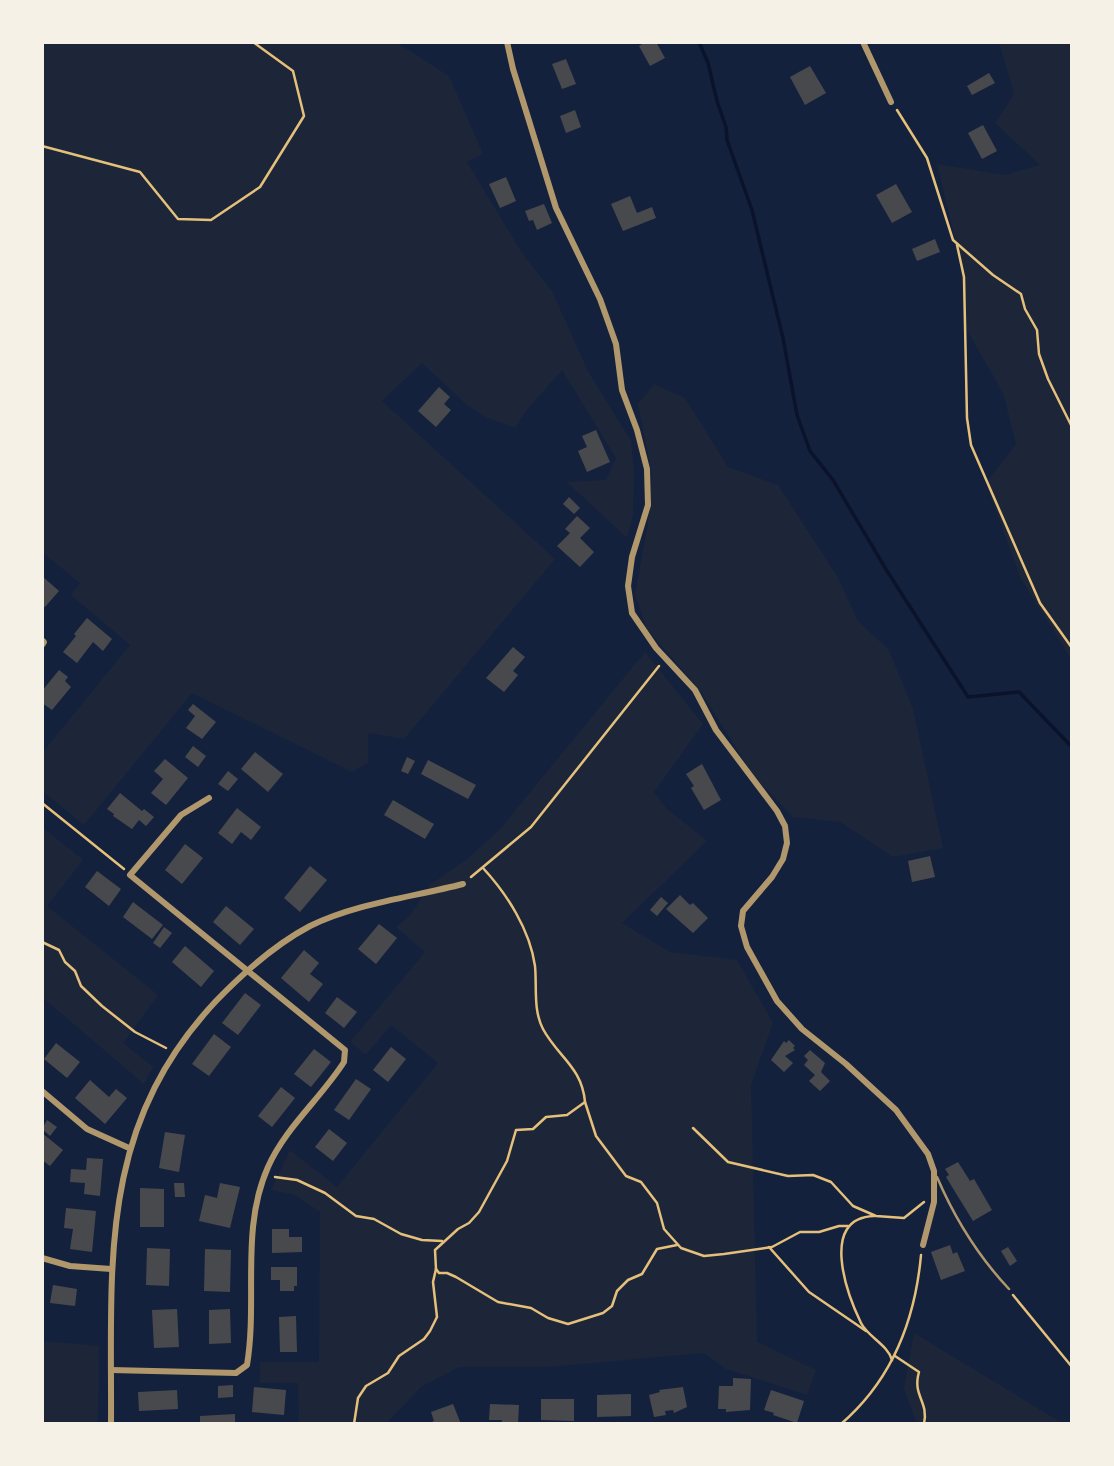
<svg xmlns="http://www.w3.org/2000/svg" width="1114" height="1466" font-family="'Nunito Sans',sans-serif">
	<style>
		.green { fill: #1d2539 }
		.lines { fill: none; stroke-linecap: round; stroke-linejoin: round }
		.stream { stroke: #0b132b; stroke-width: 3.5 }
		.building { fill: #48494c }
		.path { stroke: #e5c07b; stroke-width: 2.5 }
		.service { stroke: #b1986c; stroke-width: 2.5 }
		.minor { stroke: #b1986c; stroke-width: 6 }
	</style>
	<rect width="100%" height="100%" fill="#14213d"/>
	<g class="green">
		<polygon points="42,42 396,42 449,76 483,154 467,162 522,253 552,291 588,371 631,441 634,472 633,515 627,538 567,482 606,480 616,458 562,370 526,411 515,428 488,418 468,406 422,363 382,401 555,559 404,739 368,733 368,763 352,772 192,693 84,825 42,791 42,753 130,645 71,595 80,583 42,552"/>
		<polygon points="999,42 1072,42 1072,660 1021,579 986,483 1016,444 1003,393 964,325 960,260 937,164 1005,175 1040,165 995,123 1014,94"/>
		<polygon points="654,384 685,398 728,467 778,485 837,576 858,621 889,650 913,709 943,848 893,857 840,822 793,817 755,778 701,692 646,628 635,594 648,524 652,474 638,404"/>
		<polygon points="645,652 703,724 654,792 666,808 707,841 622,923 670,952 737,960 773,1023 751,1085 757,1342 816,1370 807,1395 726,1369 704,1353 548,1367 459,1367 421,1387 386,1424 299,1424 298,1383 260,1383 260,1362 319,1362 320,1212 295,1195 271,1190 290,1150 337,1187 438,1063 391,1025 366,1055 350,1042 425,952 396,927 409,917 431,884 466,860 500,829"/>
		<polygon points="42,827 83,860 47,906 158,995 123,1043 153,1067 144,1084 42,997"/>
		<polygon points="914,1333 1064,1424 917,1424 904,1389"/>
		<polygon points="42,1341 99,1346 98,1424 42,1424"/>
	</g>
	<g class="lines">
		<polyline class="stream" points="699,42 708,63 717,101 726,127 727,140 752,210 783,338 797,415 810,451 833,480 887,571 968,697 1019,692 1072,747"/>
	</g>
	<g class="building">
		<polygon points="645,42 656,42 665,58 650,66 639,46"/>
		<polygon points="566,59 576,84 562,89 552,64"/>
		<polygon points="810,66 826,93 805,105 790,77"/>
		<polygon points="989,73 995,83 972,95 967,86"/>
		<polygon points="575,110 581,127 566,133 560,116"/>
		<polygon points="983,125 997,151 982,159 968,133"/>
		<polygon points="506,177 516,201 500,208 489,184"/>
		<polygon points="896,184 912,212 892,223 876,195"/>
		<polygon points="630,196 637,213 652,207 656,218 623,231 611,204"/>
		<polygon points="544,204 552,223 537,230 533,220 529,221 525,211"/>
		<polygon points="935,239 940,252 917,261 912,249"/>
		<polygon points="439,387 450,397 444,404 451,410 436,427 418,411"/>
		<polygon points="596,430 610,462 587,472 578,451 587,447 582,436"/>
		<polygon points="569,497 580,508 574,514 563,504"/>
		<polygon points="577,516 590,528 580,538 594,552 580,567 557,546 570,533 565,529"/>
		<polygon points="42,576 59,591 45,607 42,605"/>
		<polygon points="87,618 112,639 103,651 93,642 77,663 63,652 76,636 74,634"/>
		<polygon points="513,647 525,657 513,671 518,675 504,692 486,678"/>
		<polygon points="59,670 68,677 65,681 71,687 52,710 42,703 42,691"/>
		<polygon points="193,704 216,722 202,739 186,728 195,716 188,710"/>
		<polygon points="193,746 206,756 198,767 185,757"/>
		<polygon points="255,752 283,774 268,792 241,769"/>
		<polygon points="407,757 415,761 408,774 401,771"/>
		<polygon points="165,759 188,778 166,805 151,793 163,779 154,771"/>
		<polygon points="428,760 476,785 468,799 421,774"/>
		<polygon points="702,764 721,800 704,810 691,788 694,786 686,774"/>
		<polygon points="228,771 238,779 228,791 218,784"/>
		<polygon points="120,793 142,811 144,809 154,817 146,826 139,820 132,829 113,816 114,814 107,809"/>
		<polygon points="393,800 434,824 425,839 384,815"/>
		<polygon points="237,808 261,827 251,840 241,832 232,844 218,833"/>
		<polygon points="185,844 203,858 182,884 165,870"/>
		<polygon points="930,856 935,877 912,882 908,861"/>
		<polygon points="310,866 327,880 300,912 284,898"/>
		<polygon points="97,871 121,889 109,906 85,887"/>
		<polygon points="680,895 690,905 693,903 708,918 693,933 666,909"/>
		<polygon points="661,897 668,903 657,916 650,910"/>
		<polygon points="133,902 163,925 152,939 123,917"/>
		<polygon points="226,906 254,929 240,945 213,922"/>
		<polygon points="379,924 397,938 376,964 358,949"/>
		<polygon points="164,927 172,933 160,948 153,943"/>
		<polygon points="185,946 214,971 201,987 172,962"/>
		<polygon points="304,950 319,963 310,974 323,984 309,1002 281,978"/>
		<polygon points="245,993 261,1005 238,1035 222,1023"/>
		<polygon points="337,997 357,1012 344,1028 325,1013"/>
		<polygon points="214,1034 231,1047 209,1076 192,1064"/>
		<polygon points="789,1040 795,1046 793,1048 795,1050 785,1056 793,1063 784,1072 771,1060 784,1041 786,1043"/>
		<polygon points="56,1043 80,1062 67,1078 44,1059"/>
		<polygon points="391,1047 406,1059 388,1082 373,1070"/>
		<polygon points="314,1049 331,1062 311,1087 294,1074"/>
		<polygon points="810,1050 825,1063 821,1072 830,1081 820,1091 809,1081 815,1075 804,1065 808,1060 804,1056"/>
		<polygon points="356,1079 371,1089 349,1120 334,1110"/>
		<polygon points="90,1080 109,1097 116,1089 127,1098 105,1124 75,1098"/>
		<polygon points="281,1087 295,1098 272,1127 258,1116"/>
		<polygon points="47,1120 57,1127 50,1136 42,1129"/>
		<polygon points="329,1129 347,1143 333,1161 315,1147"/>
		<polygon points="165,1132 185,1135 179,1172 159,1168"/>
		<polygon points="42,1133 63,1150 50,1166 42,1160"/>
		<polygon points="87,1158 103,1159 100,1196 84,1194 85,1183 70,1182 71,1169 86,1170"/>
		<polygon points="958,1162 970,1181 974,1179 992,1210 973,1221 946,1177 949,1175 945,1169"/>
		<polygon points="174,1183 184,1183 185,1197 175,1197"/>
		<polygon points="220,1183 240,1187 230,1228 199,1221 205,1195 217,1198"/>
		<polygon points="140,1188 164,1189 164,1227 140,1227"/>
		<polygon points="66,1208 96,1211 92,1252 70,1249 73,1229 64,1228"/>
		<polygon points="272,1229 289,1229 289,1237 302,1237 302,1252 272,1253"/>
		<polygon points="950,1245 953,1254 957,1252 965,1271 941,1280 931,1252"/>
		<polygon points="1008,1247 1017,1261 1010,1266 1001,1251"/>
		<polygon points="147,1248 170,1249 169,1286 146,1285"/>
		<polygon points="205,1249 231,1250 230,1292 204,1291"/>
		<polygon points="271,1267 297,1267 297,1286 294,1286 294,1291 280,1291 280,1280 271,1280"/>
		<polygon points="53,1285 77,1289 75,1306 50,1303"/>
		<polygon points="177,1309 179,1347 154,1348 152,1310"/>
		<polygon points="230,1309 231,1343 209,1344 209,1310"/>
		<polygon points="296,1316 297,1352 280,1352 279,1317"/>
		<polygon points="733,1378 751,1379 750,1410 726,1412 726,1409 718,1409 719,1386 733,1386"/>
		<polygon points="233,1385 233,1397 218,1398 218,1386"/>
		<polygon points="254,1387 286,1390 284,1415 252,1412"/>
		<polygon points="683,1387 687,1407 674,1413 673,1410 665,1411 666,1415 654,1417 649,1395 660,1392 659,1390"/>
		<polygon points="177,1390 178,1409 139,1411 138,1392"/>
		<polygon points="771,1390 804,1401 797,1423 773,1415 774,1413 764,1410"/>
		<polygon points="631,1394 631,1416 597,1417 597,1395"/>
		<polygon points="541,1399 574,1399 574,1421 541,1420"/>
		<polygon points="453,1404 461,1424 426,1424 434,1421 431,1412"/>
		<polygon points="490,1404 519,1405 518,1424 501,1424 502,1420 489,1420"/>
		<polygon points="235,1414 235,1424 200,1424 200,1416"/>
	</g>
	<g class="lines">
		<g class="path">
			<polyline points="897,110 927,158 953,240 993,275 1021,294 1025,309 1037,330 1039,354 1048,379 1072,427"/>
			<polyline points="42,146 140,172 178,219 211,220 260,187 304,116 293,71 253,42"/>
			<polyline points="957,245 964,277 967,418 971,445 1040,603 1072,648"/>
			<polyline points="42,803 124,869"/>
			<path d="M483,868C507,894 530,930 535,966C537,987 533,1010 543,1029C558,1057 582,1067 585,1102"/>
			<polyline points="471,877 531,827 659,666"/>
			<polyline points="42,942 59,950 65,962 75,971 81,986 102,1006 135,1032 166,1048"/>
			<polyline points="693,1128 728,1162 788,1176 813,1175 831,1182 853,1206 876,1216 904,1218 924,1202"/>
			<polyline points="275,1177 297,1180 325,1193 356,1216 374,1219 401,1234 422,1240 442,1241"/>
			<path d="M874,1216C819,1218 847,1294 861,1323C868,1337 888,1345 892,1360"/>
			<polyline points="769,1247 809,1292 866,1331"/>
			<polyline points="436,1269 439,1273 447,1273 456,1277 498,1302 531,1308 548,1318 568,1324 603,1313 612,1306 617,1291 628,1280 642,1274 657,1249 677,1245"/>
			<polyline points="1013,1295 1072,1367"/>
			<path d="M895,1356L919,1372C912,1396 929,1401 924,1424"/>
			<polyline points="354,1424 358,1398 366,1386 388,1373 399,1356 424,1339 430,1331 437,1317 433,1282 436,1269 435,1250 458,1229 469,1223 479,1212 507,1161 516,1130 533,1129 546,1117 567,1115 585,1102 596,1136 626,1176 641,1182 657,1203 664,1229 681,1248 704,1256 724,1254 772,1247 800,1232 819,1232 839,1226 848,1226"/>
			<path d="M841,1424C892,1380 915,1321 921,1255"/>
		</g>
		<path class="service" d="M937,1177C955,1219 978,1256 1009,1289"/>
		<g class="minor">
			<polyline points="507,42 513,69 556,208 600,299 616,344 622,390 637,430 647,469 648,505 632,557 628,586 632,613 656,648 695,690 716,730 777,811 785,826 787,843 783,859 772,877 743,911 741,926 747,947 777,1001 802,1029 846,1064 896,1110 928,1154 934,1171 934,1202 923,1245"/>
			<polyline points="863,42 891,102"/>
			<polyline points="42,640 44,642 42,645"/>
			<polyline points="42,1091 87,1129 129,1148"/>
			<polyline points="42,1258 70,1266 111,1269"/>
			<path d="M111,1370L236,1373L247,1365C258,1299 240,1230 268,1167C285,1128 321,1098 344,1062L345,1050L130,875L181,815L209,798"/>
			<path d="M111,1424C112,1264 97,1128 216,1001C244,972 274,945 310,926C357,903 413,897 463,884"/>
		</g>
	</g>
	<rect width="1114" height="1466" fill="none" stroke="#f6f1e7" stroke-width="88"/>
</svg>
